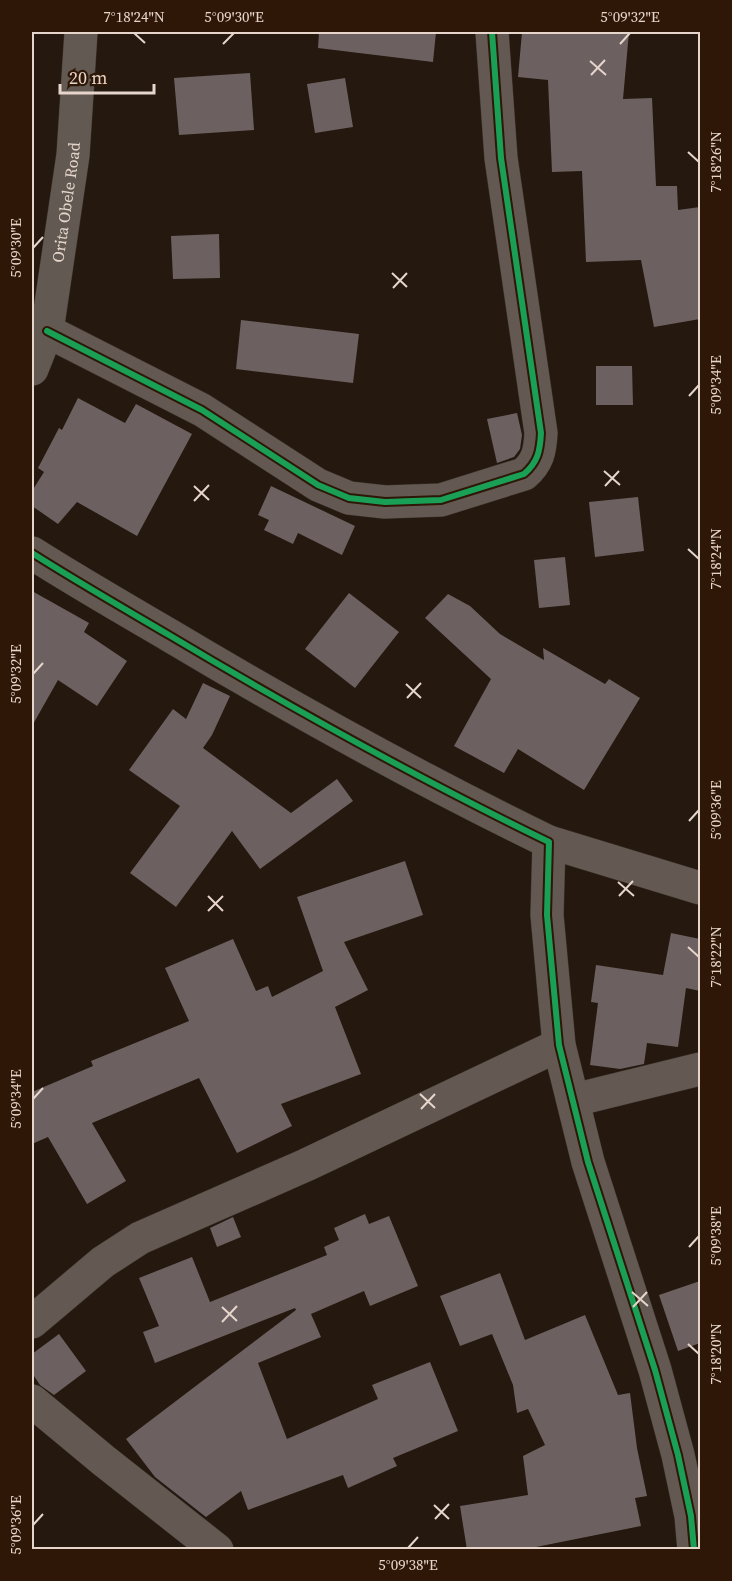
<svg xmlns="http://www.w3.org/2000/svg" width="732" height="1581" font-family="'Source Serif 4',serif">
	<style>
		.building { fill: #6d6060 }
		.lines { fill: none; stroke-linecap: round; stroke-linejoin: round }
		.street-casing { stroke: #3d332e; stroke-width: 34 }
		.secondary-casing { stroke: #3d332e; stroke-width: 34 }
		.street { stroke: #645952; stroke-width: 33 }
		.secondary { stroke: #625a52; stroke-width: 33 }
		.cycleway-casing { stroke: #2e1706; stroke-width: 10 }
		.cycleway { stroke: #1a9f57; stroke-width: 6 }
		.ticks { fill: none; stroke: #e6d5cb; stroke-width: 2 }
		.labels { text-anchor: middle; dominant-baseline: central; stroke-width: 6; stroke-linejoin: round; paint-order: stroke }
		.street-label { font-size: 16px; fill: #e6d5cb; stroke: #2e1706 }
		.neatline { fill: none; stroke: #e6d5cb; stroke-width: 2 }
		.ticks-label { font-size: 15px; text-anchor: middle; fill: #e6d5cb }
	</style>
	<rect width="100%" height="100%" fill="#25180f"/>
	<g class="building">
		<polygon points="319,32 436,32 433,62 318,48"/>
		<polygon points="522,32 629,32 623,99 652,98 656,186 677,186 678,210 700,207 700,319 654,327 641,260 586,262 582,171 552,172 548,80 518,77"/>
		<polygon points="250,73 254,130 179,135 174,78"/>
		<polygon points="345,78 353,127 315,133 307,84"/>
		<polygon points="219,234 220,278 173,279 171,236"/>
		<polygon points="241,320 359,334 353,383 236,369"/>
		<polygon points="596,366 632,366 633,405 596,405"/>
		<polygon points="78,398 125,423 136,404 192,434 137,536 77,502 58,524 32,506 32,491 44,472 38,468 59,428 62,430"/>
		<polygon points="517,413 522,435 520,449 514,457 497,463 487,419"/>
		<polygon points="271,486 355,526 342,555 298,533 293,544 264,530 269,520 258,515"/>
		<polygon points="638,497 644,551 595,557 589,502"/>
		<polygon points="565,557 570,605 539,608 534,560"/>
		<polygon points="32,591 89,623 84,632 127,661 97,706 58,680 32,726"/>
		<polygon points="349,593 399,632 355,688 305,649"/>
		<polygon points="448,594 470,606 500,634 544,660 543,648 605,684 609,679 640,698 584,790 518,749 504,773 454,746 491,679 425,618"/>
		<polygon points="203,683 230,696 212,735 203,748 291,813 337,779 353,801 260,869 232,831 176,907 130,873 180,806 129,770 173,709 186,719"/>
		<polygon points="405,861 423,915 344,942 368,990 335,1007 361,1074 281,1104 292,1126 237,1153 199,1078 92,1123 126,1181 87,1204 48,1137 32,1144 32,1092 93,1066 91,1061 189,1021 165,968 233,939 256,991 268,986 272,997 323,971 297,897"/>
		<polygon points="671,933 700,939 700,991 686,988 678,1047 647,1043 644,1064 620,1069 590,1065 598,1003 591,1002 596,965 663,975"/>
		<polygon points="365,1214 369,1224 389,1216 418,1286 370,1306 364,1291 311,1314 321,1337 258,1363 287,1439 378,1399 372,1385 430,1362 458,1431 393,1458 397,1466 348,1488 343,1475 248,1510 241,1491 206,1517 155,1477 126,1439 296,1310 295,1308 155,1363 143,1332 159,1326 139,1278 192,1257 210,1302 327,1255 324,1247 339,1240 334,1228"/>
		<polygon points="233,1217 241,1237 217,1247 210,1228"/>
		<polygon points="500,1273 525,1340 585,1315 618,1395 630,1393 637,1448 647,1496 635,1498 641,1526 521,1550 467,1550 460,1506 528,1495 523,1456 545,1445 528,1409 517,1413 513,1385 492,1334 460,1346 440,1296"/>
		<polygon points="700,1281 700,1343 678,1351 659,1295"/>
		<polygon points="59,1334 86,1371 54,1395 40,1385 32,1373 32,1354"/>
	</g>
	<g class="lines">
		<g class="street-casing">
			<g id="street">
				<path d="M47,331L202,410L318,485L349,498L385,502L441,500L524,474C538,462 540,451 541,433L501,158L492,32"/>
				<path d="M32,553C76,581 123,608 169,635C293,709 419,779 549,842L547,915L559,1045L588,1162L655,1370L678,1455L691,1516L694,1550"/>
				<polyline points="549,842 700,888"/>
				<polyline points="574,1100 700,1069"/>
				<polyline points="32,1322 103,1262 140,1238 306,1165 559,1045"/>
				<polyline points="32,1401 103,1460 217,1550"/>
			</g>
		</g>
		<g class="secondary-casing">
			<g id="secondary">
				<path id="s1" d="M32,369L47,331L73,155L81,32"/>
			</g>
		</g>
		<use href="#street" class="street"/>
		<use href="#secondary" class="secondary"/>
		<g class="cycleway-casing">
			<g id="cycleway">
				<path d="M47,331L202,410L318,485L349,498L385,502L441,500L524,474C538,462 540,451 541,433L501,158L492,32"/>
				<path d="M32,553C76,581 123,608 169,635C293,709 419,779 549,842L547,915L559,1045L588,1162L655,1370L678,1455L691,1516L694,1550"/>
			</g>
		</g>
		<use href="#cycleway" class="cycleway"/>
	</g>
	<path class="ticks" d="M134,33L145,43M223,44L234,33M620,44L630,33M590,61L606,75M591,75L605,60M688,152L699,162M33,248L43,237M392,273L407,287M393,288L407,273M689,396L699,385M604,471L620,485M194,486L209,500M605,486L619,471M194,501L209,485M688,549L699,559M33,674L43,663M406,684L421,698M407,698L421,683M689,821L699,810M618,882L634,896M208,896L223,911M619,896L633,881M208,911L223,896M688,947L699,957M420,1094L435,1108M33,1099L43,1088M421,1109L435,1094M689,1247L699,1236M632,1292L648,1306M222,1307L237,1321M633,1307L647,1292M222,1322L237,1306M688,1344L699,1354M434,1505L449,1519M435,1519L449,1504M33,1525L43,1514M408,1548L418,1537"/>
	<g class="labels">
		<g class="street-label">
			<text stroke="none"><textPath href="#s1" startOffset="171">Orita Obele Road</textPath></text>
		</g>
	</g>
	<rect width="732" height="1581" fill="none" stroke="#2e1706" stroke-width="66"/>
	<path d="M60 84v9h94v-9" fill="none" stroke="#e6d5cb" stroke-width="3"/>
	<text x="69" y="84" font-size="18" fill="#e6d5cb" stroke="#2e1706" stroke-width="4.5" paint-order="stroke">20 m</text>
	<rect x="33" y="33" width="666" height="1515" class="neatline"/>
	<g class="ticks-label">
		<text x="134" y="22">7°18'24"N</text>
		<text x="234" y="22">5°09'30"E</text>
		<text x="630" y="22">5°09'32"E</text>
		<text transform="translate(716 162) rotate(-90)" y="5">7°18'26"N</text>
		<text transform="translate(16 248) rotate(-90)" y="5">5°09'30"E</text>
		<text transform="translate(716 385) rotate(-90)" y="5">5°09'34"E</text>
		<text transform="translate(716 559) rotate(-90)" y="5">7°18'24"N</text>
		<text transform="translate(16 674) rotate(-90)" y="5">5°09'32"E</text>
		<text transform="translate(716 810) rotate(-90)" y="5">5°09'36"E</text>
		<text transform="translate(716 957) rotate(-90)" y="5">7°18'22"N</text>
		<text transform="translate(16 1099) rotate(-90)" y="5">5°09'34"E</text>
		<text transform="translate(716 1236) rotate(-90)" y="5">5°09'38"E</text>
		<text transform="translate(716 1354) rotate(-90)" y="5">7°18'20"N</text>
		<text transform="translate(16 1525) rotate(-90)" y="5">5°09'36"E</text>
		<text x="408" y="1570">5°09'38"E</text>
	</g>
</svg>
